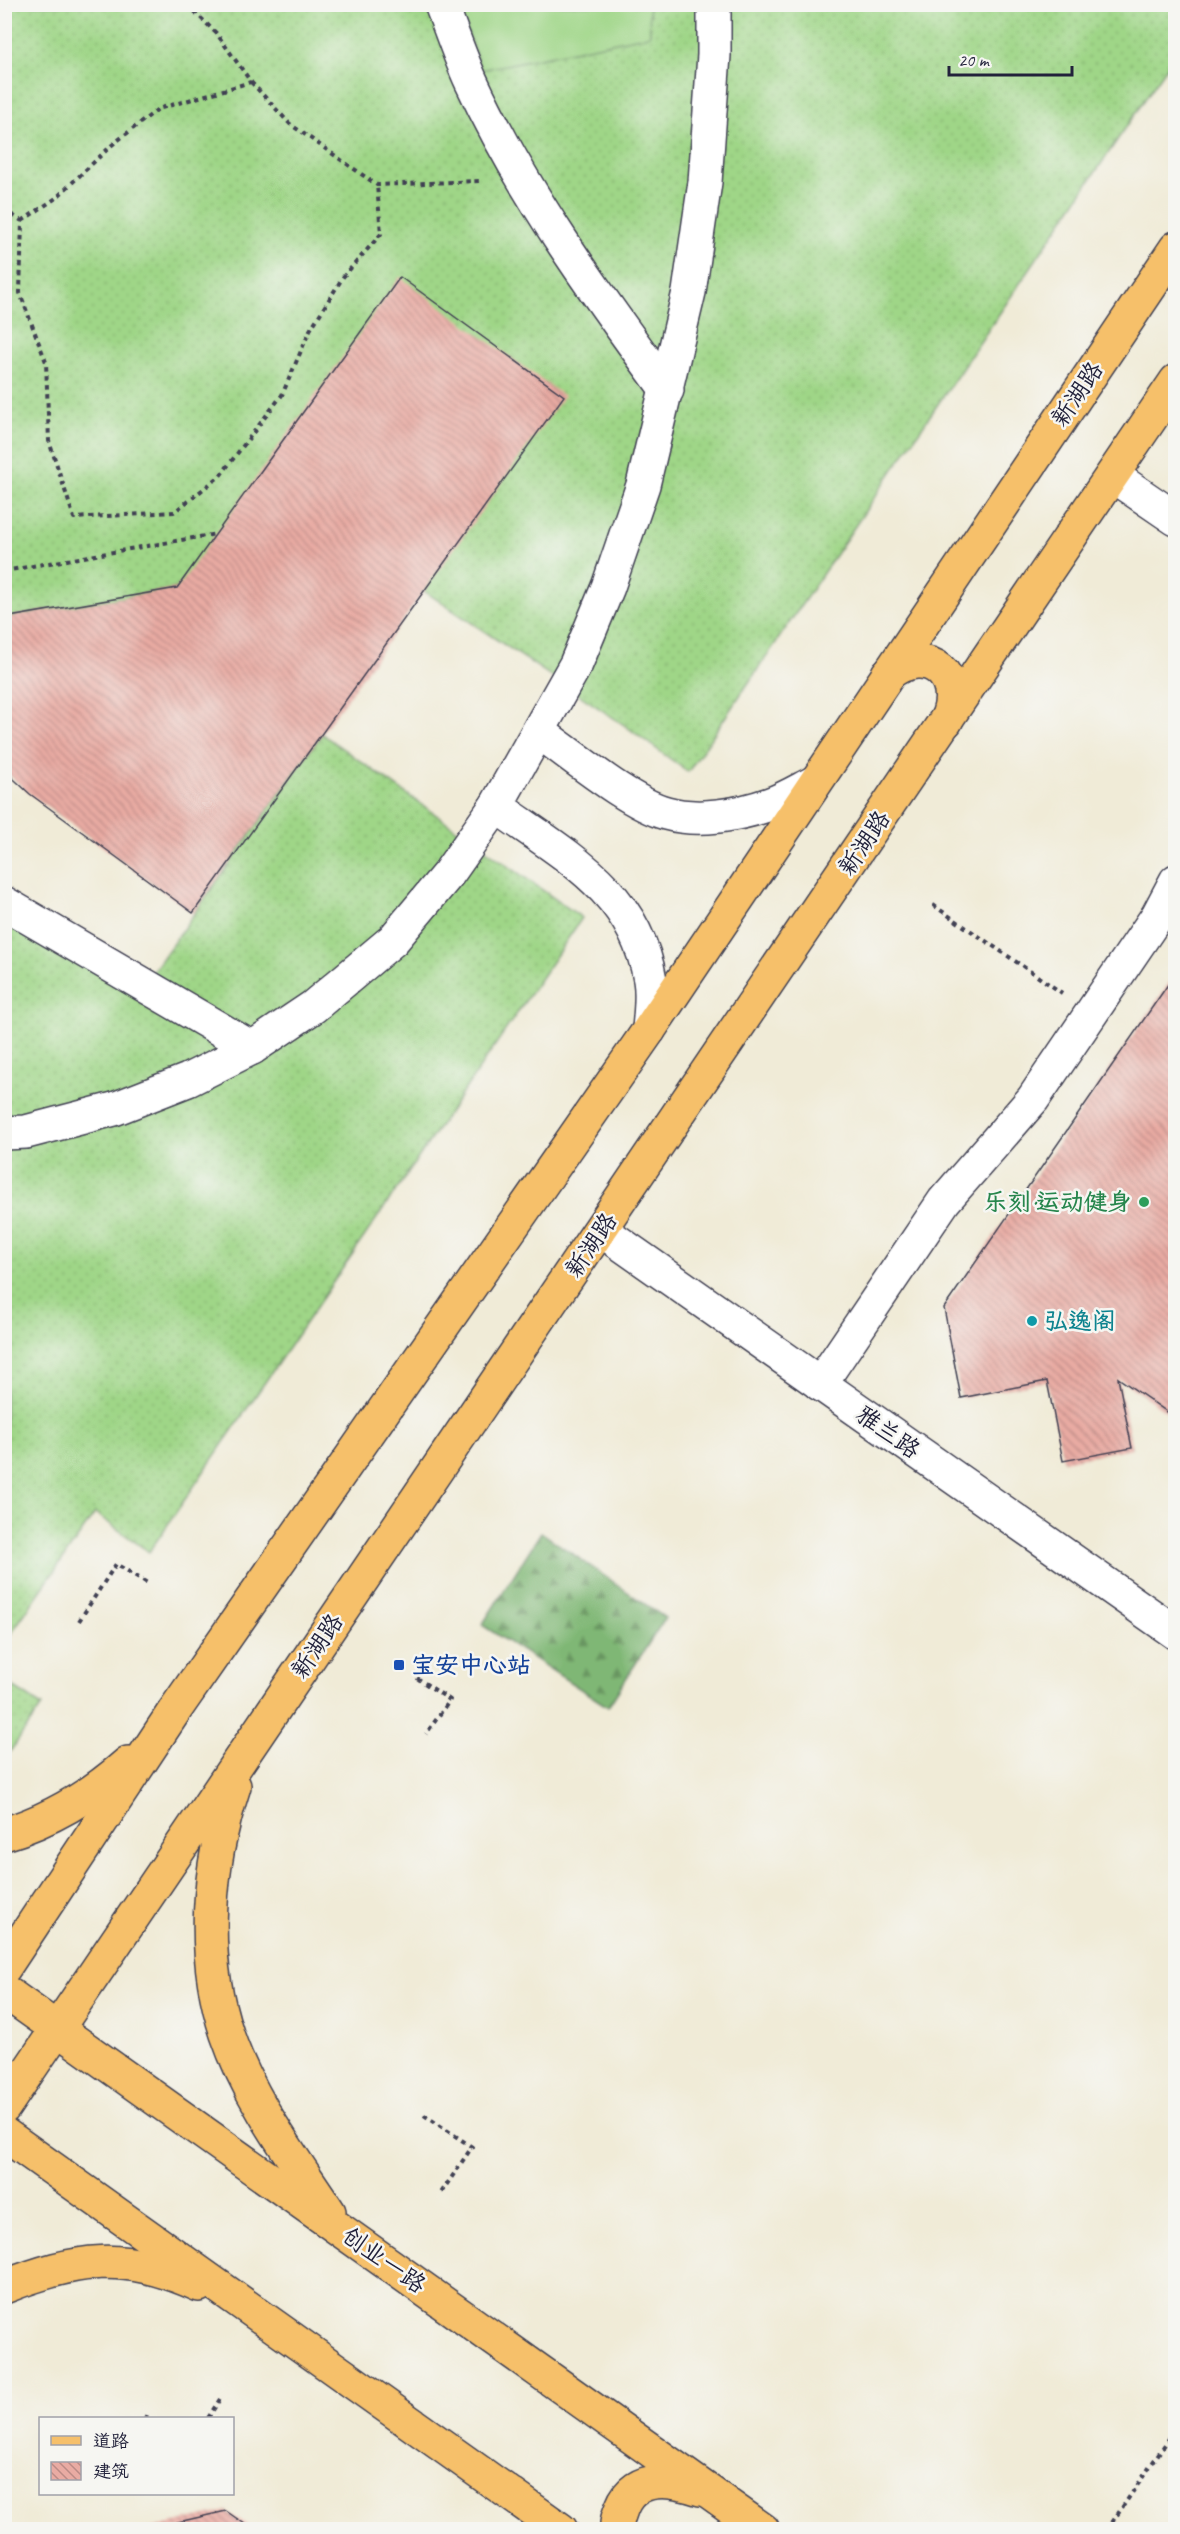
<svg xmlns="http://www.w3.org/2000/svg" width="1180" height="2534" font-family="Caveat,'LXGW WenKai TC',sans-serif">
	<style>
		.forest { fill: url(#forest-firs); stroke: #506c58; stroke-width: 1.5 }
		.garden { fill: url(#garden-dots); stroke: #607c61; stroke-width: 1.5 }
		.pitch { fill: #9fd687; stroke: #607c61; stroke-width: 1.5 }
		.building { fill: url(#building-back-hatch) }
		.lines { fill: none; stroke-linecap: round; stroke-linejoin: round }
		.minor-casing { stroke: #414052; stroke-width: 36 }
		.major-casing { stroke: #414052; stroke-width: 36 }
		.path { stroke: #414052; stroke-width: 4; stroke-dasharray: 4.5 4.5; stroke-linecap: butt }
		.minor { stroke: #fff; stroke-width: 33 }
		.major { stroke: #f6c06b; stroke-width: 33 }
		.leisure-dot { fill: #2e9e5b; stroke: #f6f6f2; stroke-width: 2 }
		.culture-dot { fill: #0f9aa8; stroke: #f6f6f2; stroke-width: 2 }
		.transit-dot { fill: #1a4fb4; stroke: #f6f6f2; stroke-width: 2 }
		.labels { text-anchor: middle; dominant-baseline: central; stroke-width: 5; stroke-linejoin: round; paint-order: stroke }
		.street-label { font-size: 24px; fill: #22223b; stroke: #f6f6f2 }
		.leisure-label { font-size: 24px; font-weight: bold; fill: #27864d; stroke: #f6f6f2; text-anchor: end }
		.culture-label { font-size: 24px; font-weight: bold; fill: #0d838f; stroke: #f6f6f2; text-anchor: start }
		.transit-label { font-size: 24px; font-weight: bold; fill: #164399; stroke: #f6f6f2; text-anchor: start }
	</style>
	<defs>
		<pattern id="forest-firs" width="22" height="20" patternUnits="userSpaceOnUse" patternTransform="scale(1.5)"><rect width="22" height="20" fill="#7fb774"/><path d="M5 1l3.5 6h-7zM16 11l3.5 6h-7z" fill="#689460"/></pattern>
		<pattern id="garden-dots" width="8" height="8" patternUnits="userSpaceOnUse" patternTransform="scale(1.5)"><rect width="8" height="8" fill="#9fd687"/><path d="M2 2h.1M6 6h.1" fill="none" stroke="#89b775" stroke-width="1.8" stroke-linecap="round"/></pattern>
		<pattern id="building-back-hatch" width="6" height="6" patternUnits="userSpaceOnUse" patternTransform="scale(1.5)"><rect width="6" height="6" fill="#e9aba3"/><path d="M-1 5l2 2M0 0l6 6M5-1l2 2" fill="none" stroke="#bc8b86"/></pattern>
	</defs>
	<rect width="100%" height="100%" fill="#f6f6f2"/>
	<filter id="ink" filterUnits="userSpaceOnUse"><feTurbulence type="fractalNoise" baseFrequency=".0167" numOctaves="2"/><feDisplacementMap in="SourceGraphic" scale="12" xChannelSelector="R" yChannelSelector="G"/><feConvolveMatrix kernelMatrix="1 2 1 2 8 2 1 2 1" color-interpolation-filters="sRGB"/></filter>
	<filter id="wash" filterUnits="userSpaceOnUse"><feTurbulence type="fractalNoise" baseFrequency=".008" numOctaves="4" result="noise"/><feDisplacementMap in="SourceGraphic" scale="24" xChannelSelector="R" yChannelSelector="G"/><feGaussianBlur stdDeviation="1.35" result="paint"/><feColorMatrix in="noise" values="0 0 0 0 0 0 0 0 0 0 0 0 0 0 0 0 0 1.4 0 .05"/><feComposite in="paint" operator="in"/></filter>
	<g filter="url(#wash)">
		<rect width="100%" height="100%" fill="#f0ebd7"/>
		<polygon class="forest" points="541,1532 665,1618 608,1707 482,1625"/>
		<g class="garden">
			<polygon points="5,5 1175,5 1175,55 688,772 624,725 424,591 177,588 5,618"/>
			<polygon points="322,734 582,918 149,1552 95,1513 5,1642 5,903 144,984"/>
			<polygon points="4,1681 42,1706 5,1759 4,1759"/>
		</g>
		<polygon class="pitch" points="458,5 649,5 650,35 481,70"/>
		<g id="blocks">
			<g class="building">
				<polygon points="400,277 564,396 193,913 30,794 4,770 4,618 177,588"/>
				<polygon points="1176,973 1176,1418 1118,1378 1132,1448 1063,1461 1047,1381 961,1398 944,1308"/>
				<polygon points="226,2511 252,2529 148,2529"/>
			</g>
		</g>
	</g>
	<g filter="url(#ink)">
		<use href="#blocks" fill-opacity="0" stroke="#414052" stroke-width="1.5"/>
		<g class="lines">
			<g class="minor-casing">
				<g id="minor">
					<path d="M441,4C451,30 460,57 471,81C523,193 595,292 667,390"/>
					<polyline points="1113,476 1176,519"/>
					<path d="M539,732C572,755 629,803 666,813C698,822 739,815 770,804C785,799 801,789 815,782"/>
					<path d="M496,806C564,855 635,890 650,980C653,996 650,1014 649,1030"/>
					<polyline points="4,903 252,1048"/>
					<polyline points="4,1133 26,1132 114,1109 188,1080 252,1048 313,1007 393,940 449,873 496,806 576,664 608,587 643,485 689,292 705,182 714,55 714,4"/>
					<polyline points="601,1230 1176,1633"/>
					<polyline points="820,1384 944,1201 1033,1099 1158,915 1176,881"/>
				</g>
			</g>
			<g class="major-casing">
				<g id="major">
					<path d="M888,674C928,643 966,677 946,721"/>
					<path d="M234,1786C208,1866 200,1953 227,2034C249,2099 292,2156 329,2212"/>
					<path d="M4,1834C51,1820 92,1795 128,1763"/>
					<polyline points="4,1968 175,1710 649,1030 1176,248"/>
					<polyline points="4,1991 763,2530"/>
					<polyline points="4,2107 1176,381"/>
					<polyline points="4,2134 561,2530"/>
					<path d="M4,2287C77,2258 125,2251 199,2285"/>
					<path d="M617,2530C616,2521 619,2515 622,2507C635,2473 674,2480 700,2489"/>
				</g>
			</g>
			<g class="path">
				<polyline points="251,82 290,124 377,185 479,181"/>
				<polyline points="4,210 22,221 20,293 46,362 49,441 74,518 174,512 220,476 282,395 310,330 343,277 381,234 377,185"/>
				<polyline points="22,221 56,198 112,145 158,109 251,82 217,34 187,4"/>
				<polyline points="4,571 216,534"/>
				<polyline points="933,905 1062,993"/>
				<polyline points="79,1621 116,1564 149,1584"/>
				<polyline points="417,1678 450,1700 426,1734"/>
				<polyline points="424,2115 472,2147 441,2193"/>
				<polyline points="144,2416 149,2418"/>
				<polyline points="208,2418 220,2399"/>
				<polyline points="1107,2530 1176,2428"/>
			</g>
			<use href="#minor" class="minor"/>
			<use href="#major" class="major"/>
		</g>
	</g>
	<circle class="leisure-dot" cx="1144" cy="1202" r="6"/>
	<circle class="culture-dot" cx="1032" cy="1321" r="6"/>
	<rect class="transit-dot" x="393" y="1659" width="12" height="12" rx="3"/>
	<g class="labels">
		<g class="street-label">
			<text transform="translate(1077 394) rotate(-56)">新湖路</text>
			<text transform="translate(864 843) rotate(-56)">新湖路</text>
			<text transform="translate(591 1245) rotate(-56)">新湖路</text>
			<text transform="translate(888 1432) rotate(35)">雅兰路</text>
			<text transform="translate(317 1646) rotate(-56)">新湖路</text>
			<text transform="translate(384 2260) rotate(35)">创业一路</text>
		</g>
		<g class="leisure-label">
			<text x="1132" y="1202">乐刻·运动健身</text>
		</g>
		<g class="culture-label">
			<text x="1044" y="1321">弘逸阁</text>
		</g>
		<g class="transit-label">
			<text x="411" y="1665">宝安中心站</text>
		</g>
	</g>
	<rect width="1180" height="2534" fill="none" stroke="#f6f6f2" stroke-width="24"/>
	<rect x="39" y="2417" width="195" height="78" fill="#f6f6f2" stroke="#a1a1a9" stroke-width="1.5"/>
	<rect x="51" y="2436" width="30" height="9" fill="#f6c06b" stroke="#a1a1a9" stroke-width="1.5"/>
	<text x="93" y="2447" font-size="18" fill="#22223b">道路</text>
	<rect x="51" y="2462" width="30" height="18" fill="url(#building-back-hatch)" stroke="#a1a1a9" stroke-width="1.5"/>
	<text x="93" y="2477" font-size="18" fill="#22223b">建筑</text>
	<path d="M949 66v9h123v-9" fill="none" stroke="#22223b" stroke-width="3"/>
	<text x="958" y="66" font-size="18" fill="#22223b" stroke="#f6f6f2" stroke-width="4.5" paint-order="stroke">20 m</text>
</svg>
